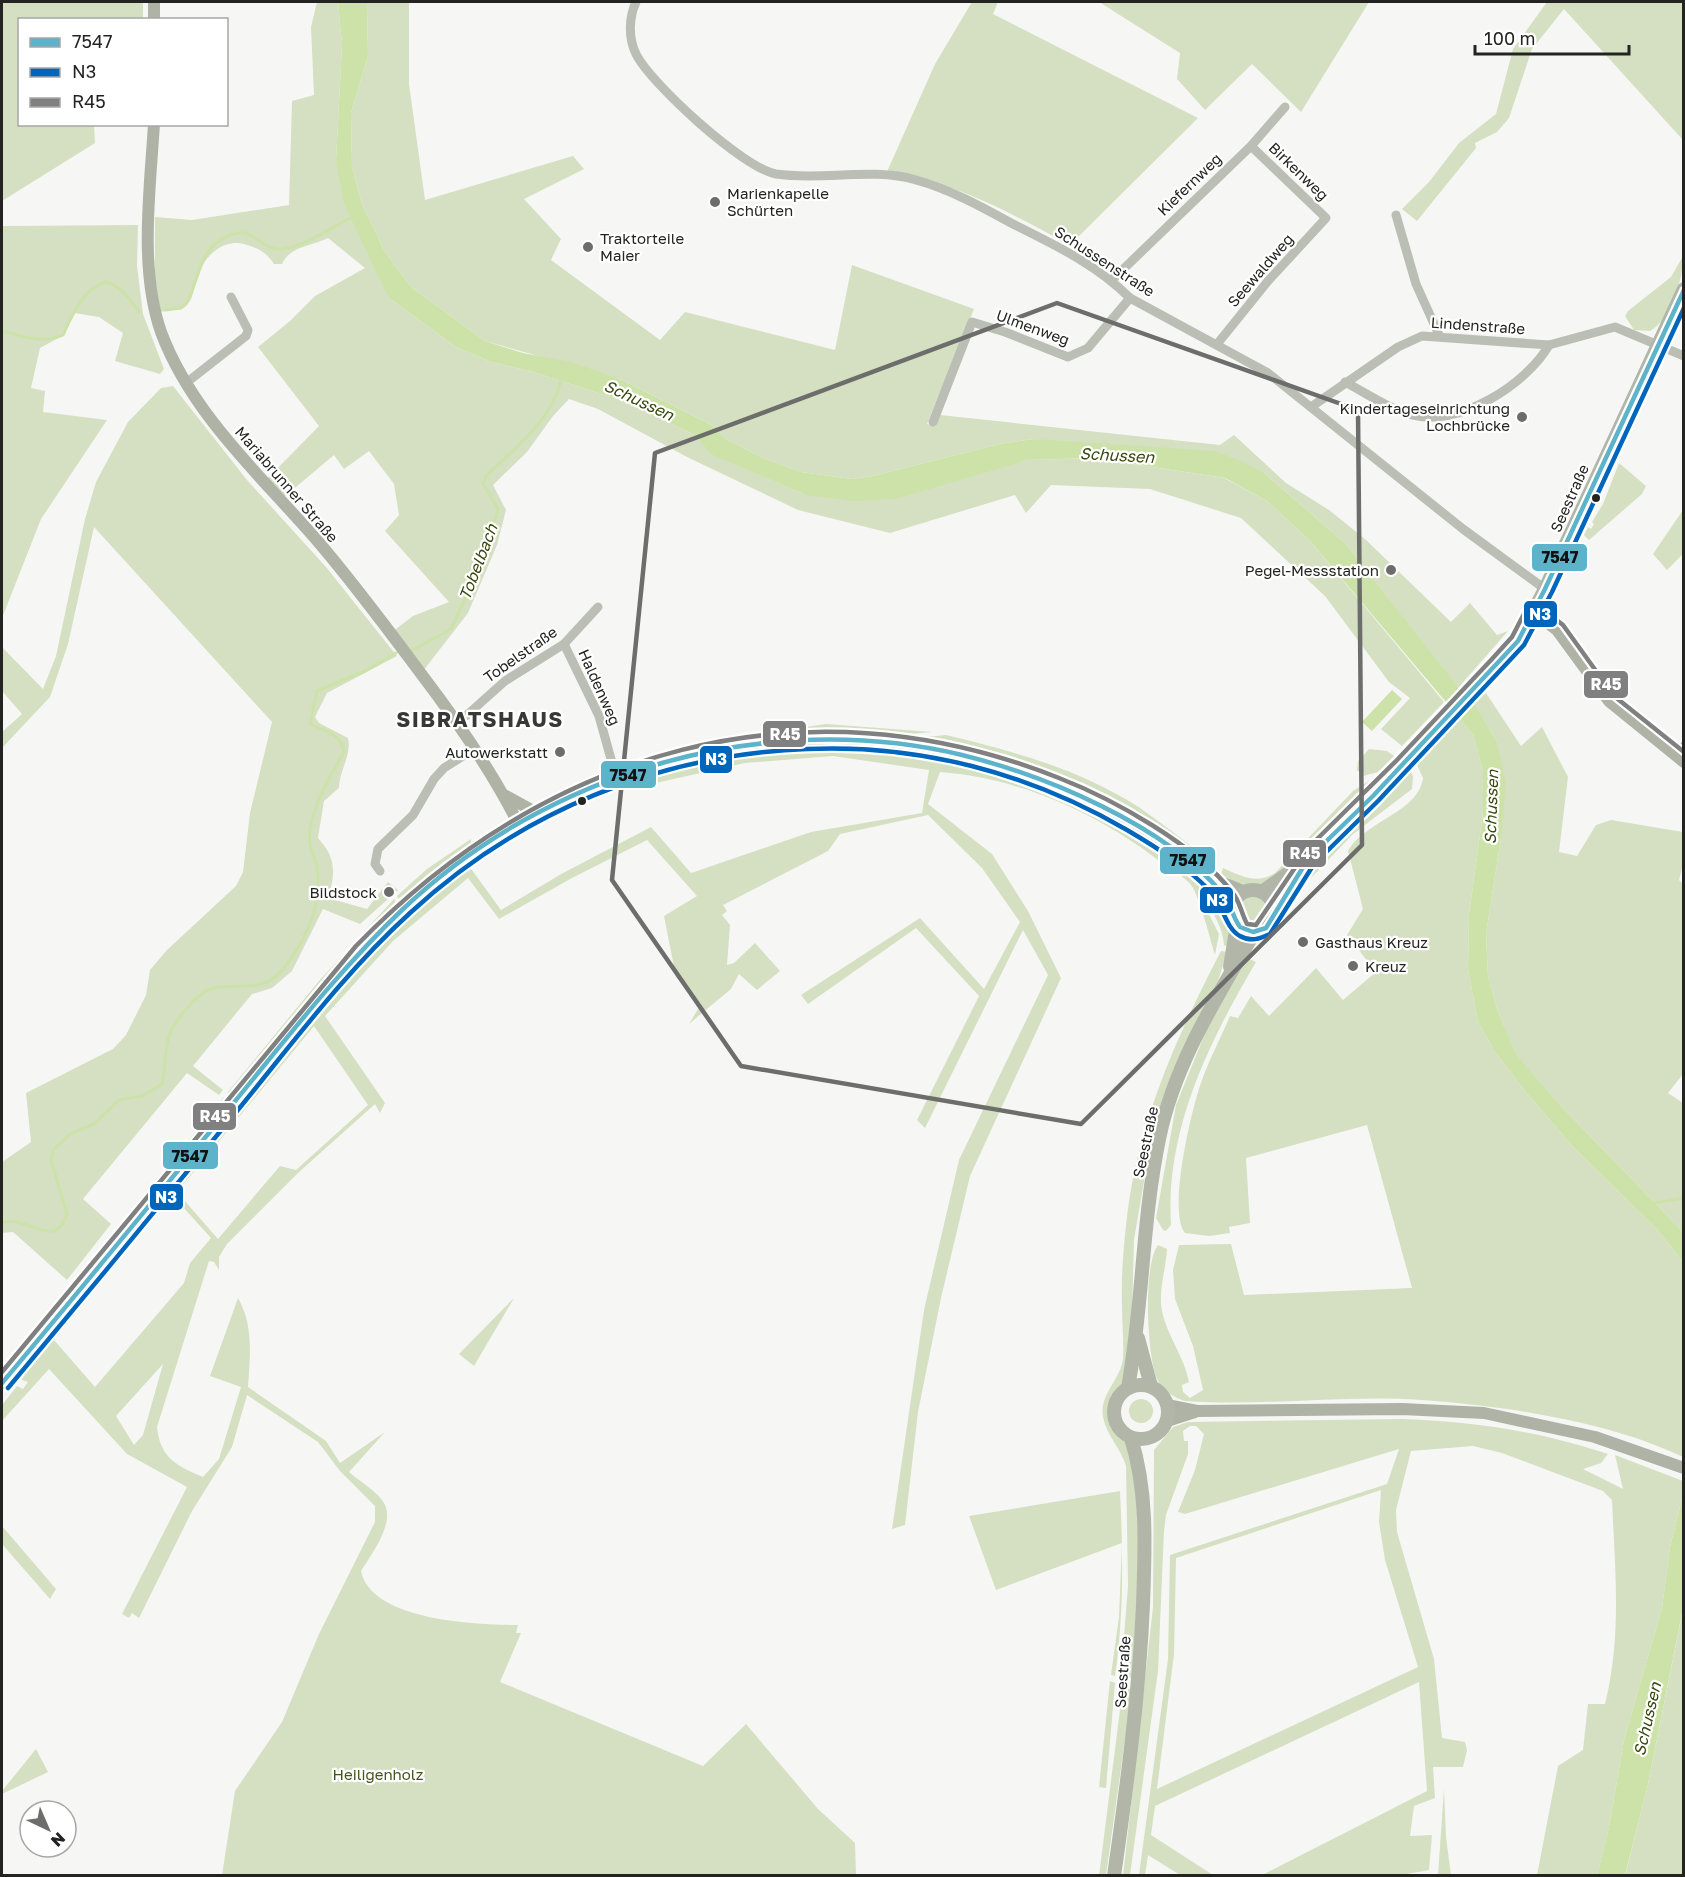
<svg xmlns="http://www.w3.org/2000/svg" width="1685" height="1877" font-family="'Golos Text',sans-serif">
	<style>
		.green { fill: #d4e0c1; fill-rule: evenodd }
		.water { fill: #cde2a9 }
		.lines { fill: none; stroke-linecap: round; stroke-linejoin: round }
		.stream { stroke: #cde2a9; stroke-width: 3 }
		.street { stroke: #babeb4; stroke-width: 9 }
		.secondary { stroke: #aeb3a6; stroke-width: 12 }
		.primary { stroke: #b1b6a9; stroke-width: 14 }
		.bus-1-casing { stroke: #fff; stroke-width: 9 }
		.bus-2-casing { stroke: #fff; stroke-width: 9 }
		.bus-3-casing { stroke: #fff; stroke-width: 9 }
		.bus-1 { stroke: #5cb3ca; stroke-width: 4.5 }
		.bus-2 { stroke: #0065bd; stroke-width: 4.5 }
		.bus-3 { stroke: #808080; stroke-width: 4.5 }
		.marked { fill: none; stroke: #6d6e6c; stroke-width: 4.5; stroke-linejoin: round }
		.poi-dot { fill: #6d6e6c; stroke: #fff; stroke-width: 2 }
		.bus-dot { fill: #232422; stroke: #fff; stroke-width: 2 }
		.labels { text-anchor: middle; dominant-baseline: central; stroke-width: 4.5; stroke-linejoin: round; paint-order: stroke }
		.street-label { font-size: 15px; fill: #232422; stroke: #fff }
		.poi-label { font-size: 15px; fill: #232422; stroke: #fff; text-anchor: start }
		.park-label { font-size: 15px; fill: #43551c; stroke: #fff }
		.water-label { font-size: 16px; font-style: italic; fill: #37490e; stroke: #fff }
		.district-label { font-size: 21px; font-weight: bold; letter-spacing: 1.5px; fill: #383936; stroke: #fff }
		.line-badge { stroke: #fff; stroke-width: 2 }
		.badge-label { font-size: 16px; text-anchor: middle; font-weight: bold; fill: #fff }
		.pale-badge-label { font-size: 16px; text-anchor: middle; font-weight: bold; fill: #111 }
	</style>
	<rect width="100%" height="100%" fill="#f6f7f5"/>
	<g class="green">
		<polygon points="2,2 143,2 143,19 20,20 20,124 94,125 95,143 2,201"/>
		<path d="M317,2H338L342,45L336,161L388,297L456,347L491,362L530,371L623,401L697,436L711,454L806,495L992,469L1028,460L1093,458L1224,478L1267,501L1310,541L1444,702L1402,746L1381,729L1410,698L1389,682L1325,596L1241,518L1150,489L1051,485L1026,513L1015,495L890,533L798,510L687,457L598,409L569,399L553,416L527,452L493,485L506,510L497,545L468,613L423,671L392,632L413,616L449,602L385,531L399,515L394,484L369,451L344,469L334,455L284,497L267,479L319,426L258,347L290,321L315,296L365,268L328,238C312,246 290,246 282,264H274C266,252 258,248 244,244C223,239 206,255 198,274C195,282 194,294 190,301C183,311 171,310 160,312L155,275V217L192,220L289,205L292,101L314,95L311,27Z"/>
		<polygon points="367,2 409,2 409,84 425,200 573,156 584,169 524,199 561,239 551,260 660,340 685,312 835,350 852,265 974,309 927,424 936,426 940,415 1220,445 1234,435 1286,483 1329,510 1365,539 1451,622 1470,603 1497,635 1508,631 1458,688 1345,543 1264,473 1033,439 999,444 873,476 852,479 801,472 763,458 726,439 710,424 620,379 485,341 411,287 385,252 362,204 352,167 351,113 368,56"/>
		<path d="M972,2H998L993,14L1198,118L1070,245C1013,215 951,178 886,174L935,64Z"/>
		<polygon points="1099,2 1369,2 1301,112 1252,64 1205,110 1177,79 1180,53"/>
		<polygon points="1547,2 1683,2 1683,140 1564,9 1532,49 1509,118 1497,132 1475,143 1476,148 1417,221 1402,209 1429,182 1459,143 1496,114 1513,49"/>
		<polygon points="138,225 137,266 143,314 164,369 160,374 115,361 123,333 99,317 74,313 64,335 40,348 31,388 45,391 43,412 107,420 41,519 2,618 2,226"/>
		<path d="M1683,256C1683,280 1672,319 1650,331L1634,330L1625,316L1628,311L1671,277Z"/>
		<path d="M173,386L247,480L326,567L397,656L327,693L315,717L319,723L348,738C352,755 339,771 339,788L324,801L318,838C336,858 336,872 328,898L367,909L388,882L398,890L360,924L323,909L292,971L272,988L252,994L193,1066L223,1090L219,1095L187,1073L83,1199L111,1224L67,1280L13,1232L2,1233V1162L31,1142L26,1093L113,1049L126,1035L146,995L150,970L167,950L236,886L243,872L250,813L272,722L94,527L68,644L50,697L2,748V732L22,714L2,691V647L43,689L56,656L85,519L96,482L128,422L161,388Z"/>
		<polygon points="1619,463 1646,486 1642,494 1589,540 1584,535 1588,527 1591,529 1594,524 1592,522 1603,504"/>
		<polygon points="1683,510 1683,554 1667,570 1653,554"/>
		<polygon points="1486,693 1521,746 1542,727 1568,777 1559,852 1577,856 1596,825 1611,820 1683,832 1683,864 1679,880 1684,885 1683,1074 1668,1093 1683,1103 1683,1232 1561,1106 1517,1057 1498,1012 1488,976 1486,934 1501,838 1497,742 1474,704"/>
		<path d="M1460,718L1473,734L1483,771V813L1469,914L1468,969L1478,1022L1495,1052L1525,1091L1573,1147L1657,1229L1683,1262V1457C1609,1421 1504,1406 1422,1400C1344,1394 1264,1407 1185,1401C1175,1398 1165,1392 1159,1383C1146,1361 1143,1263 1158,1245L1167,1249C1166,1270 1158,1290 1162,1311C1167,1336 1184,1356 1189,1382L1182,1385L1183,1392L1190,1398L1203,1390L1193,1346L1175,1299L1173,1270L1179,1245L1231,1244L1244,1295L1412,1288L1367,1125L1246,1158L1250,1223L1229,1227L1230,1233L1209,1236L1185,1233C1167,1212 1192,1106 1202,1080C1210,1058 1221,1037 1230,1016L1238,1018L1251,996L1269,1016L1316,968L1343,1000L1376,972L1347,935L1363,909L1348,851C1366,820 1418,813 1423,778L1417,765Z"/>
		<polygon points="826,724 932,732 887,736 795,735 738,741 735,737"/>
		<path d="M946,735C1013,751 1082,770 1140,808C1162,823 1182,840 1204,855L1201,857C1104,795 1019,756 904,739Z"/>
		<path d="M824,746L909,752L1042,784L1116,822L1199,879L1200,897L1219,934L1215,955C1210,939 1200,897 1191,885C1185,877 1171,870 1162,863C1099,814 1021,778 940,772L928,804L992,854L1028,911L1061,978L970,1176L941,1298L918,1412L905,1525L892,1529L924,1310L959,1160L1048,975L1023,930L925,1128L917,1120L979,996L916,928L808,1004L801,995L920,918L984,989L1020,922L982,868L928,815L840,834L828,851L723,905L727,911L722,915L730,925L727,965L734,963L755,943L780,971L757,990L739,974L731,989L689,1024L701,1004L676,977L664,916L697,896L647,840L572,878L499,919L468,878L393,941L325,1016L385,1103L380,1113L375,1104L298,1173L227,1244L219,1257V1270L214,1262L209,1261L157,1427C160,1458 177,1466 203,1477L219,1459L241,1387L210,1376L238,1298C254,1326 250,1357 248,1387L326,1441L340,1463L385,1432L349,1472C359,1481 377,1491 384,1503C396,1522 371,1555 361,1571C371,1621 478,1625 518,1625L516,1633H521L500,1682L703,1766L746,1724L818,1809L855,1843L856,1875H222L235,1791L282,1722L319,1634L375,1522V1506L340,1471L318,1442L247,1395L232,1447L192,1511L139,1618L132,1613L129,1618L122,1614L187,1487L127,1454L49,1369L2,1421V1405L17,1386L23,1389L28,1382L22,1380L23,1370C98,1278 173,1186 248,1095C317,1012 382,929 469,866L501,910L563,873L651,827L691,873L811,832L922,813L929,770L833,756L745,763L620,791L618,784L628,780L718,756ZM314,1026L368,1105L296,1170L280,1166L218,1239L177,1192ZM173,1196L211,1238L190,1263L184,1283L95,1387L54,1340ZM163,1364L143,1435L134,1445L116,1416Z"/>
		<polygon points="1369,749 1387,751 1394,756 1378,772 1363,776 1357,770 1358,761"/>
		<path d="M1394,762L1395,763C1367,792 1338,821 1309,849C1295,861 1282,876 1265,883C1250,889 1233,882 1221,874L1223,868C1241,876 1257,885 1275,873L1353,791L1379,775Z"/>
		<polygon points="1411,772 1413,777 1412,789 1353,834 1285,905 1324,853 1403,775"/>
		<polygon points="471,839 471,844 401,902 397,896 427,869"/>
		<path d="M1208,888C1228,904 1231,922 1228,947L1224,945C1223,925 1210,911 1204,892Z"/>
		<circle cx="1254" cy="912" r="16"/>
		<polygon points="394,899 398,906 358,946 231,1096 227,1093 319,981"/>
		<path d="M1221,951L1227,952L1218,981L1183,1050L1149,1152L1134,1240L1131,1351L1124,1383L1114,1394L1109,1412L1115,1429L1126,1441L1135,1467L1139,1555L1133,1677L1128,1679L1122,1675V1662L1128,1586L1126,1466C1121,1448 1106,1435 1103,1417C1099,1394 1121,1380 1123,1358C1124,1341 1122,1324 1122,1307C1121,1280 1123,1253 1126,1225C1137,1124 1175,1040 1221,951Z"/>
		<path d="M1245,957L1256,962C1209,1042 1165,1130 1171,1225L1166,1231L1163,1230L1156,1218L1176,1105L1206,1031Z"/>
		<polygon points="224,1097 228,1100 16,1357 11,1356"/>
		<polygon points="514,1298 474,1366 459,1354"/>
		<circle cx="1141" cy="1411" r="12"/>
		<path d="M1403,1419C1478,1422 1537,1431 1608,1454L1601,1463L1583,1469L1623,1489L1615,1455L1683,1481V1494L1670,1547L1662,1608L1624,1740L1609,1827L1597,1875H1537L1558,1766L1583,1750L1588,1704H1605C1622,1635 1615,1570 1612,1500L1603,1491L1502,1453L1473,1446L1411,1451L1396,1510L1397,1532L1434,1659L1442,1738L1465,1742L1467,1750L1463,1767H1433L1435,1798L1414,1806L1410,1836L1432,1835L1429,1870L1396,1876L1262,1875L1427,1791L1419,1682L1155,1806L1151,1835L1213,1875H1180L1148,1855L1145,1875H1139L1168,1659L1170,1555L1387,1484L1399,1449L1185,1514L1178,1512L1195,1470L1204,1434L1196,1426H1190L1183,1431L1184,1441H1188V1454L1166,1515L1164,1531L1158,1671L1130,1875L1123,1876L1153,1607L1154,1450L1173,1427L1188,1422ZM1381,1490L1379,1522L1385,1560L1418,1667L1157,1789L1174,1654L1176,1558Z"/>
		<path d="M1120,1491C1123,1553 1124,1615 1115,1676L1111,1675L1119,1617L1122,1543L996,1590L969,1516Z"/>
		<polygon points="2,1526 56,1589 50,1599 2,1544"/>
		<polygon points="1683,1609 1683,1875 1625,1876 1647,1789"/>
		<polygon points="1110,1681 1115,1683 1106,1788 1099,1787"/>
		<polygon points="1123,1686 1132,1690 1106,1875 1099,1876"/>
		<polygon points="36,1749 48,1772 2,1794 2,1791"/>
		<polygon points="1444,1789 1446,1837 1451,1875 1438,1875"/>
	</g>
	<g class="water">
		<polygon points="338,2 367,2 368,56 351,113 352,167 362,204 385,252 411,287 485,341 523,353 571,362 620,379 710,424 726,439 763,458 801,472 852,479 873,476 999,444 1033,439 1215,451 1243,462 1264,473 1345,543 1458,687 1475,705 1497,742 1506,783 1501,838 1486,934 1488,976 1498,1012 1517,1056 1561,1106 1683,1232 1683,1262 1657,1229 1573,1147 1525,1091 1495,1052 1478,1022 1468,969 1469,914 1483,813 1483,771 1473,734 1310,541 1267,501 1225,478 1093,458 1028,460 895,499 853,501 806,495 710,454 697,436 623,401 530,371 491,362 456,347 388,297 344,204 336,161 342,45"/>
		<polygon points="1392,690 1402,699 1372,731 1362,722"/>
		<polygon points="1683,1494 1683,1608 1647,1789 1625,1875 1597,1875 1609,1827 1624,1740 1662,1608 1670,1547"/>
	</g>
	<g class="lines">
		<g class="stream">
			<path d="M165,310L181,308L186,304C200,280 198,248 228,236C236,233 242,231 250,235C261,241 270,251 283,249C309,245 331,227 354,216"/>
			<path d="M2,331C21,336 44,344 63,335C73,314 81,291 105,282C121,285 130,300 139,312"/>
			<path d="M411,651L451,629L479,569L498,509L483,484L486,476C513,450 554,418 561,379"/>
			<polyline points="1653,1203 1684,1198"/>
			<path d="M2,1223C27,1214 55,1252 67,1214L51,1160L53,1150L70,1134L94,1124L119,1100L142,1096L162,1084C166,1068 164,1049 170,1034C175,1020 199,991 213,988C243,982 264,996 287,964C309,934 322,903 317,866C316,859 311,852 310,845C306,814 330,777 344,752C343,735 323,730 310,724L317,691L365,671L396,653"/>
		</g>
		<g class="street">
			<path d="M636,2C629,17 628,38 636,54C651,84 743,168 776,174C822,181 871,167 916,180C949,189 982,207 1011,223C1053,244 1096,264 1130,298L1268,373L1463,529L1545,589"/>
			<polyline points="1396,215 1416,284 1439,335"/>
			<polyline points="1112,280 1251,146 1285,107"/>
			<polyline points="1218,343 1268,281 1326,218 1251,146"/>
			<path d="M1345,382C1366,393 1389,409 1412,415C1458,428 1527,384 1549,345"/>
			<polyline points="186,383 246,336 248,330 231,297"/>
			<polyline points="1311,407 1398,347 1422,336 1549,345 1615,327 1684,356"/>
			<polyline points="933,422 972,322 1005,332 1068,357 1088,348 1130,298"/>
			<polyline points="564,644 599,716 616,777"/>
			<polyline points="456,722 467,715 505,681 564,644 598,607"/>
			<polyline points="1675,755 1684,746"/>
			<polyline points="380,871 375,864 378,849 413,815 434,779 444,768 474,749"/>
		</g>
		<g class="secondary">
			<polyline points="154,2 154,20"/>
			<path d="M154,124C150,190 139,269 161,332C191,413 260,475 315,538C353,582 387,628 422,675C457,721 492,771 518,823"/>
			<polyline points="1534,612 1557,630 1609,701 1684,762"/>
			<polyline points="504,795 537,813"/>
			<polyline points="1211,878 1246,892"/>
			<path d="M2,1383C84,1288 163,1189 244,1091C296,1028 346,961 407,905C567,760 758,714 968,757C1045,773 1190,839 1233,906"/>
			<polyline points="1167,1405 1197,1411 1402,1409 1484,1413 1595,1437 1684,1468"/>
			<polyline points="1167,1421 1195,1412"/>
		</g>
		<g class="primary">
			<circle cx="1253" cy="911" r="21"/>
			<polyline points="1262,892 1308,859 1373,796 1518,641 1545,589 1684,289"/>
			<polyline points="1275,911 1303,867"/>
			<polyline points="1230,967 1237,925"/>
			<polyline points="1138,1338 1151,1386"/>
			<circle cx="1141" cy="1412" r="27"/>
			<path d="M1128,1388C1143,1305 1142,1221 1159,1139C1174,1064 1217,997 1254,933"/>
			<path d="M1114,1876C1127,1785 1139,1696 1143,1605C1145,1549 1148,1492 1131,1438"/>
		</g>
		<g class="bus-1-casing">
			<path id="bus-1" d="M2,1383C78,1293 152,1202 227,1111C284,1042 338,971 402,910C548,771 765,708 962,755C1047,776 1164,825 1222,893C1231,903 1232,916 1240,927L1253,932L1266,928L1308,859L1373,796L1518,641L1545,589L1684,290"/>
		</g>
		<g class="bus-2-casing">
			<path id="bus-2" d="M8,1388C85,1296 161,1204 237,1111C292,1044 345,972 410,913C518,813 659,754 807,749C920,744 1029,773 1127,830C1156,847 1186,866 1210,891C1223,904 1225,928 1240,936C1250,942 1260,939 1270,934L1314,864L1378,801L1524,645L1552,592L1684,308"/>
		</g>
		<g class="bus-3-casing">
			<g id="bus-3">
				<polyline points="1539,606 1563,625 1614,696 1684,752"/>
				<path d="M2,1372L356,946C546,750 801,675 1059,778C1113,799 1196,845 1232,892C1240,901 1241,913 1247,924L1256,925L1309,847L1397,760L1492,659L1512,637L1527,608"/>
			</g>
		</g>
		<use href="#bus-1" class="bus-1"/>
		<use href="#bus-2" class="bus-2"/>
		<use href="#bus-3" class="bus-3"/>
	</g>
	<path class="marked" d="M1057,303L1358,410L1362,845L1081,1124L741,1066L612,880L655,453Z"/>
	<g class="poi-dot">
		<circle cx="715" cy="202" r="6"/>
		<circle cx="588" cy="247" r="6"/>
		<circle cx="1522" cy="417" r="6"/>
		<circle cx="1391" cy="570" r="6"/>
		<circle cx="560" cy="752" r="6"/>
		<circle cx="389" cy="892" r="6"/>
		<circle cx="1303" cy="942" r="6"/>
		<circle cx="1353" cy="966" r="6"/>
	</g>
	<g class="bus-dot">
		<circle cx="1596" cy="498" r="5"/>
		<circle cx="582" cy="801" r="5"/>
	</g>
	<g class="labels">
		<g class="street-label">
			<text transform="translate(1299 171) rotate(44)">Birkenweg</text>
			<text transform="translate(1189 184) rotate(-44)">Kiefernweg</text>
			<text transform="translate(1105 261) rotate(33)">Schussenstraße</text>
			<text transform="translate(1260 270) rotate(-49)">Seewaldweg</text>
			<text transform="translate(1478 325) rotate(4)">Lindenstraße</text>
			<text transform="translate(1033 327) rotate(20)">Ulmenweg</text>
			<text transform="translate(287 484) rotate(49)">Mariabrunner Straße</text>
			<text transform="translate(1569 498) rotate(-66)">Seestraße</text>
			<text transform="translate(520 654) rotate(-35)">Tobelstraße</text>
			<text transform="translate(600 687) rotate(66)">Haldenweg</text>
			<text transform="translate(1145 1142) rotate(-78)">Seestraße</text>
			<text transform="translate(1122 1672) rotate(-86)">Seestraße</text>
		</g>
		<g class="poi-label">
			<text x="727" y="193">Marienkapelle<tspan x="727" dy="17">Schürten</tspan></text>
			<text x="600" y="238">Traktorteile<tspan x="600" dy="17">Maier</tspan></text>
			<text x="1510" y="408" text-anchor="end">Kindertageseinrichtung<tspan x="1510" dy="17">Lochbrücke</tspan></text>
			<text x="1379" y="570" text-anchor="end">Pegel-Messstation</text>
			<text x="548" y="752" text-anchor="end">Autowerkstatt</text>
			<text x="377" y="892" text-anchor="end">Bildstock</text>
			<text x="1315" y="942">Gasthaus Kreuz</text>
			<text x="1365" y="966">Kreuz</text>
		</g>
		<g class="park-label">
			<text x="378" y="1774">Heiligenholz</text>
		</g>
		<g class="water-label">
			<text transform="translate(639 400) rotate(25)">Schussen</text>
			<text transform="translate(1117 455) rotate(3)">Schussen</text>
			<text transform="translate(478 562) rotate(-69)">Tobelbach</text>
			<text transform="translate(1491 807) rotate(-88)">Schussen</text>
			<text transform="translate(1647 1719) rotate(-77)">Schussen</text>
		</g>
		<g class="district-label">
			<text x="480" y="719">SIBRATSHAUS</text>
		</g>
	</g>
	<g class="line-badge">
		<rect x="1531" y="543" width="57" height="29" rx="6" fill="#5cb3ca"/>
		<rect x="1523" y="600" width="35" height="28" rx="6" fill="#0065bd"/>
		<rect x="1583" y="670" width="46" height="29" rx="6" fill="#808080"/>
		<rect x="762" y="720" width="45" height="28" rx="6" fill="#808080"/>
		<rect x="699" y="745" width="34" height="29" rx="6" fill="#0065bd"/>
		<rect x="600" y="760" width="57" height="29" rx="6" fill="#5cb3ca"/>
		<rect x="1282" y="839" width="45" height="29" rx="6" fill="#808080"/>
		<rect x="1159" y="846" width="57" height="29" rx="6" fill="#5cb3ca"/>
		<rect x="1199" y="886" width="35" height="28" rx="6" fill="#0065bd"/>
		<rect x="192" y="1102" width="45" height="29" rx="6" fill="#808080"/>
		<rect x="162" y="1141" width="57" height="29" rx="6" fill="#5cb3ca"/>
		<rect x="149" y="1183" width="35" height="28" rx="6" fill="#0065bd"/>
	</g>
	<g class="badge-label">
		<text x="1540" y="620">N3</text>
		<text x="1606" y="690">R45</text>
		<text x="785" y="740">R45</text>
		<text x="716" y="765">N3</text>
		<text x="1305" y="859">R45</text>
		<text x="1217" y="906">N3</text>
		<text x="215" y="1122">R45</text>
		<text x="166" y="1203">N3</text>
	</g>
	<g class="pale-badge-label">
		<text x="1560" y="563">7547</text>
		<text x="628" y="781">7547</text>
		<text x="1188" y="866">7547</text>
		<text x="190" y="1162">7547</text>
	</g>
	<rect width="1685" height="1877" fill="none" stroke="#232422" stroke-width="6"/>
	<rect x="18" y="18" width="210" height="108" fill="#ffffff" stroke="#a7a7a7" stroke-width="1.5"/>
	<rect x="30" y="38" width="30" height="9" fill="#5cb3ca" stroke="#a7a7a7" stroke-width="1.5"/>
	<text x="72" y="48" font-size="18" fill="#232422">7547</text>
	<rect x="30" y="68" width="30" height="9" fill="#0065bd" stroke="#a7a7a7" stroke-width="1.5"/>
	<text x="72" y="78" font-size="18" fill="#232422">N3</text>
	<rect x="30" y="98" width="30" height="9" fill="#808080" stroke="#a7a7a7" stroke-width="1.5"/>
	<text x="72" y="108" font-size="18" fill="#232422">R45</text>
	<g transform="translate(48 1829) rotate(136)"><circle r="28" fill="#ffffff" stroke="#a7a7a7" stroke-width="1.5"/>
	<path d="M0-4.5L10 22L0 15L-10 22Z" fill="#6d6e6c"/>
	<text y="-9" font-size="16" font-weight="bold" text-anchor="middle" fill="#232422">N</text>
	</g>
	<path d="M1475 45v9h154v-9" fill="none" stroke="#232422" stroke-width="3"/>
	<text x="1484" y="45" font-size="18" fill="#232422" stroke="#ffffff" stroke-width="4.5" paint-order="stroke">100 m</text>
</svg>
